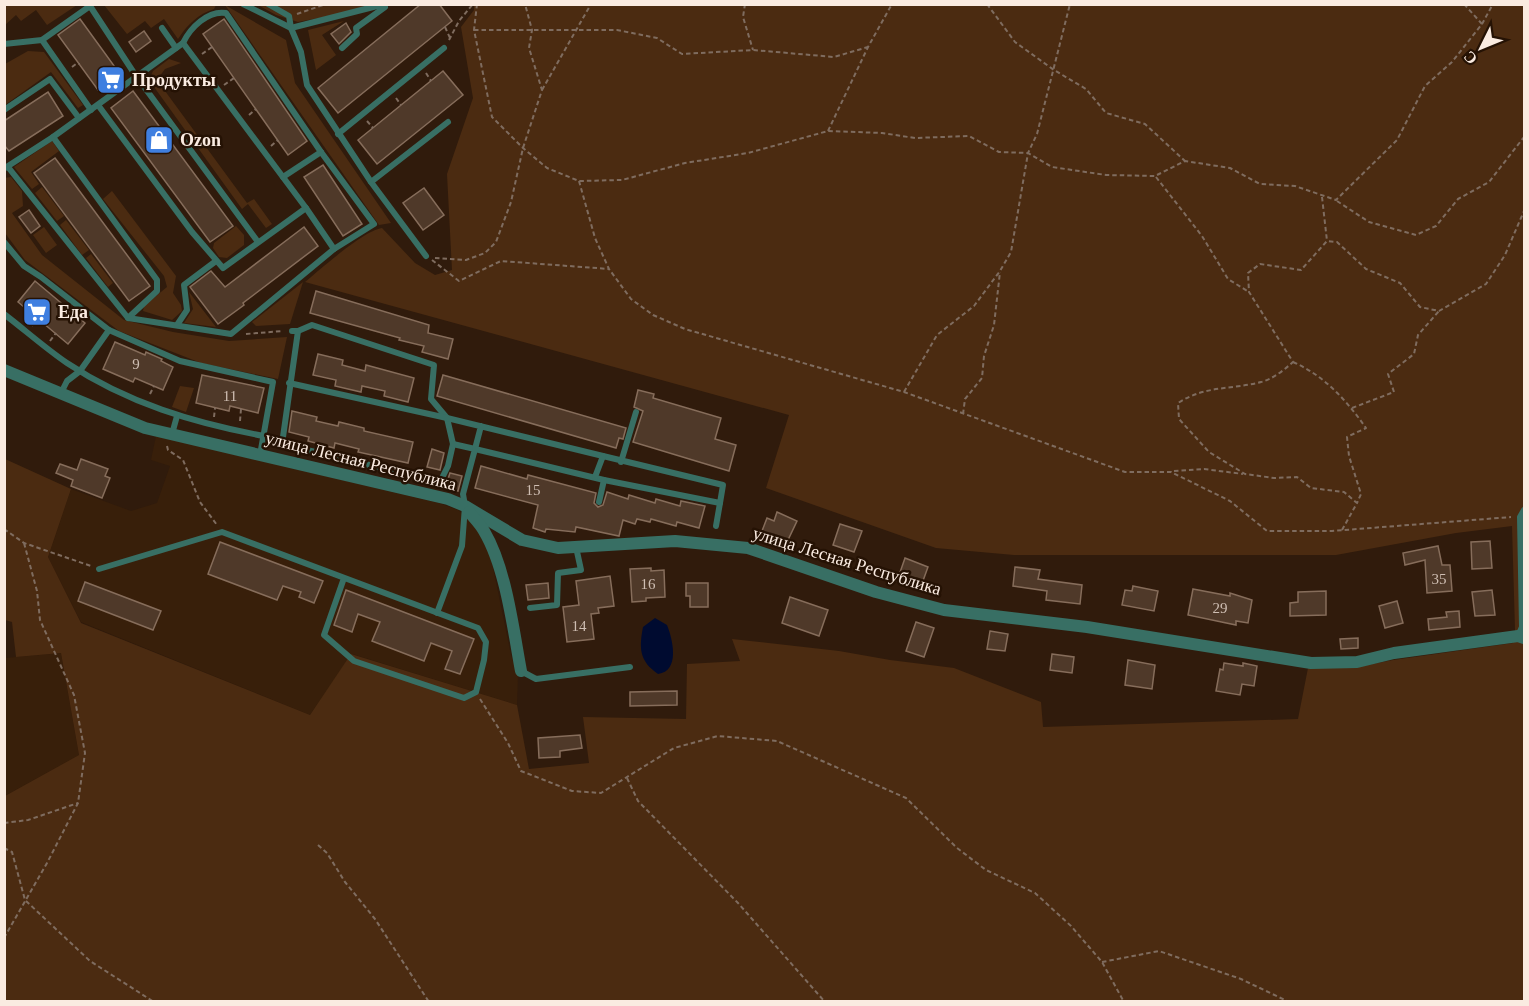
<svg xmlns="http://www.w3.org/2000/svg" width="1529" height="1006" font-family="Georgia,serif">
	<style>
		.built { fill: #381f0a }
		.green { fill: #4b2b11 }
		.water { fill: #000b30 }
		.building { fill: #4f3929; stroke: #866d5b; stroke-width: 1.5 }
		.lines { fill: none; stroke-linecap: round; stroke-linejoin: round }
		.path { stroke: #7f6c5f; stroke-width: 2; stroke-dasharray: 4.5 3; stroke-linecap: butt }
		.service { stroke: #386f64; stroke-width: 6 }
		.minor { stroke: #386f64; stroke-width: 12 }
		.labels { text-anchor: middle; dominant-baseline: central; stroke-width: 5; stroke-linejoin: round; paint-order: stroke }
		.number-label { font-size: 15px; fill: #cfbeb3 }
		.poi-label { font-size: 18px; font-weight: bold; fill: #faebe1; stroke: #251204; text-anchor: start }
		.street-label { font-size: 18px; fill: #faebe1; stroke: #251204 }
	</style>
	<rect width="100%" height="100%" fill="#301b0c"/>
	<g class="built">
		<polygon points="156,436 439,503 458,510 469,519 479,532 491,558 511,655 518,675 517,705 352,654 310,715 81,622 48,557 71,489 131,511 157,503 170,466 151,460"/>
		<polygon points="61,653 79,755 5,796 5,658"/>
	</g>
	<g class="green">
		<polygon points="5,4 77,4 77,5 47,25 36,10 21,21 16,15 5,25"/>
		<path d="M104,5H216L214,9C198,14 187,25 178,39L164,19L151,28L145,21L127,34Z"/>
		<polygon points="225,5 286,40 295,83 391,223 379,225"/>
		<polygon points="258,5 368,5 360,10 298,22 276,15"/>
		<path d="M474,5H1524V1001H5V796L79,755L61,653L16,657L12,622L5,620V459L71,489L48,557L81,623L310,715L351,654L517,705L529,769L589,763L583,717L686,719L687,664L740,661L732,639L839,651L890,660L954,668L1041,702L1043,727L1298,719L1308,668L1357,667L1393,660L1513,643L1515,630L1512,526L1456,533L1336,555H1014L936,548L766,488L789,415L305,282C322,268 363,231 382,228L415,263L435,275L452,270L447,174L473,98L461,27L474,10Z"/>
		<polygon points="344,21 322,35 336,55 316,70 308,30"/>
		<polygon points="28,51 44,52 83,105 78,108 51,72 5,105 5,64"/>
		<polygon points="169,59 181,63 165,69 157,80 247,203 254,199 272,224 266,228 248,204 242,209 149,80 153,71"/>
		<polygon points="52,141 59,151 31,172 39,184 32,189 14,167"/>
		<polygon points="11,177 22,191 23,206 12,213 42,255 124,320 173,332 229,341 287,337 278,379 201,363 119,331 25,260 5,233 4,178"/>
		<polygon points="42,187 64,216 57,221 35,193"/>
		<polygon points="112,191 176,276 173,293 181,305 182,311 172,320 143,311 144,306 167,287 164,276 103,199"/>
		<polygon points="66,220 89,250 82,255 60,225"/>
		<polygon points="236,226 244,235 244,245 227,258 219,257 213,248 214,243"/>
		<polygon points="44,227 57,245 46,253 33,235"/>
		<polygon points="91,254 113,283 108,287 86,258"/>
		<polygon points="303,282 290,324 256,326 252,322"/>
		<polygon points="189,292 216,327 184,323 193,309"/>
		<polygon points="180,386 194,388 186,412 172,407"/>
	</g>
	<path class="water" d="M655,618L667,625C673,640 680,671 658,674C639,661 639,648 643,627Z"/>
	<g class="building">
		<polygon points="421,4 439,4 452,21 338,113 318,88"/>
		<polygon points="80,19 120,74 98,90 58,35"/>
		<polygon points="224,19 307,141 288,155 203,34"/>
		<polygon points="346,23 351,32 339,44 331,34"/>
		<polygon points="144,31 151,41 136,52 129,42"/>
		<polygon points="443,71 463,95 377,164 358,140"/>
		<polygon points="133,91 233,226 210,242 111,108"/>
		<polygon points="48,92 63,116 9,151 4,145 4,121"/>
		<polygon points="55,158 150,286 129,301 34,173"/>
		<polygon points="323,165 362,224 343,236 304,177"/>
		<polygon points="424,188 444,215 423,230 403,203"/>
		<polygon points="29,210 40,226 31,233 19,217"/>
		<polygon points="304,227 318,246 243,303 244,305 218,324 190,287 211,271 225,287"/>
		<polygon points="35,281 85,323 68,344 18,302"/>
		<polygon points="316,291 429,325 428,333 453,339 448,359 422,352 424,346 399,340 400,338 310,313"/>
		<polygon points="115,342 145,355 146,352 162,359 161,361 173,367 163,390 135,378 133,382 103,369"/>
		<polygon points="318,354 343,360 342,365 365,371 366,365 414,378 408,402 384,396 385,391 362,386 361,392 335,386 336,380 313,375"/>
		<polygon points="202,375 264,388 258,413 230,406 229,411 196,403"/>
		<polygon points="443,375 626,428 623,439 619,438 616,448 437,396"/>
		<polygon points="638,390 654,394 653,398 721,418 715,439 736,445 729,471 633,442 643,411 634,407"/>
		<polygon points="292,411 317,417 316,421 338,426 339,422 364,428 364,431 413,442 408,463 358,452 359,449 335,443 334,448 308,441 309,437 289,432"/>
		<polygon points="432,449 444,453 440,470 427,467"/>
		<polygon points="81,459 108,469 105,476 110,478 102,498 71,486 73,480 56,473 60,464 77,470"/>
		<polygon points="481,466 527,479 528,475 596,493 594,503 598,507 603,505 607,492 628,499 629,495 655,503 656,499 680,506 681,501 705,506 699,528 677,522 676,526 651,519 650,522 637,519 635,524 623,520 619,536 576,527 575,532 546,529 545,532 533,528 538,505 475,488"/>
		<polygon points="450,473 462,476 458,491 445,488"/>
		<polygon points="777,512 797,521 787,542 762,531 767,518 774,521"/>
		<polygon points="840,524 862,531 854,552 833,545"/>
		<polygon points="1490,541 1492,568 1472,569 1471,542"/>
		<polygon points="220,542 323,581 314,603 299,597 301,592 283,586 277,600 208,574"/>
		<polygon points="1438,546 1442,565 1450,565 1452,591 1427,593 1425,560 1405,565 1403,553"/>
		<polygon points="905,558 928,567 920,589 897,581"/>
		<polygon points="1015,567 1040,570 1038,579 1082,585 1080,604 1046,600 1047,591 1013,586"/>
		<polygon points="651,568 651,571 664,570 665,597 646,598 646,601 632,602 630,569"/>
		<polygon points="610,576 614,606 598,608 599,613 591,614 594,639 567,642 563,607 579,605 576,581"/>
		<polygon points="85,582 161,611 153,630 78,601"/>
		<polygon points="548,583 549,598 528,600 526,585"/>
		<polygon points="686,583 708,583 708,607 690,607 690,596 686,596"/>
		<polygon points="1133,586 1158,591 1154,611 1122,605 1125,590 1132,591"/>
		<polygon points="1193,589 1230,596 1230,593 1252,600 1248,623 1236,621 1236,625 1188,615"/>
		<polygon points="346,590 474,639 460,674 445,669 452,651 431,643 424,661 372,641 380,622 358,614 352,632 334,625"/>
		<polygon points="1492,590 1495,615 1475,616 1472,592"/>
		<polygon points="1326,591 1326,615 1290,616 1290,603 1298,602 1298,592"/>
		<polygon points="790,597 828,610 819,636 782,623"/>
		<polygon points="1397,601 1403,623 1385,628 1379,606"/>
		<polygon points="1459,611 1460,627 1429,630 1428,619 1447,617 1446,612"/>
		<polygon points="916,622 934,628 924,657 906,651"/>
		<polygon points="990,631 1008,634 1005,651 987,649"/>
		<polygon points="1358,638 1358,648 1341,649 1340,639"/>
		<polygon points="1052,654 1074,657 1072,673 1050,670"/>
		<polygon points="1128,660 1155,665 1152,689 1125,685"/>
		<polygon points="1224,663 1243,666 1243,663 1257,666 1254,686 1242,684 1240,695 1216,691 1220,669 1223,670"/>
		<polygon points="677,691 677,705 630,706 630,692"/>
		<polygon points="580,735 582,748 560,751 560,757 539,758 538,738"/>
	</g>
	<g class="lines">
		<g class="path">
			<polyline points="477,4 474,30 492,117 523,148 547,168 579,181 622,180 685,163 748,153 828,131 882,133 915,138 969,136 999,152 1028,153 1037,134 1070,4"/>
			<polyline points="745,4 743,17 753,50"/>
			<polyline points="987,4 1015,42 1054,70 1086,89 1106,113 1145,124 1185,161"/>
			<polyline points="1464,4 1482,24"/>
			<polyline points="297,14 326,4"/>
			<polyline points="445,27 450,38"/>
			<polyline points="474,30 617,30 657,38 682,54 753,50 834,57 868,47"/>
			<polyline points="449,40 459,21 473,4"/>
			<polyline points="202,54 212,47"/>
			<polyline points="72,67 76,64 80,64"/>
			<polyline points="426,73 431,81"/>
			<polyline points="224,85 234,78"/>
			<polyline points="542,90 591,4"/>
			<polyline points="396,98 401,105"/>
			<polyline points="249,115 256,109"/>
			<polyline points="367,121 373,128"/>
			<polyline points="828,131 868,47 892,4"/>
			<polyline points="271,146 278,140"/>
			<polyline points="1156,177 1202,236 1228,279 1249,292"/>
			<polyline points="579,181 595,238 609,269 631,299 653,315 685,329 904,392 1125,472 1171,472 1230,501 1267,531 1332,531 1511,517"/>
			<polyline points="1322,197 1327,241"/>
			<polyline points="1337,201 1369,222 1416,235 1436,226 1458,199 1489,182 1524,137"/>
			<polyline points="435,258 466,260 485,253 496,242 511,202 523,148 542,90 529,48 532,30 525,4"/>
			<polyline points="432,260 459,281 501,261 609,269"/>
			<polyline points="32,326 38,318"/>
			<polyline points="246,334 282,331"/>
			<polyline points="50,341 56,333"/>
			<path d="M1293,362C1325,376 1347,401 1366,428L1347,437L1349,456L1361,494L1357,503"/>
			<polyline points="904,392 937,335 974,306 1000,271 1011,252 1028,153 1052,167 1106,175 1155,176 1185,161 1230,168 1260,184 1295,186 1336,200 1397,140 1425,86 1452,62 1482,24 1493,4"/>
			<polyline points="150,394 154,386"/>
			<polyline points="1352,408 1394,392 1388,374 1414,354 1418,335 1439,311"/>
			<polyline points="963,414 965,399 982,378 984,356 994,325 1000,272"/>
			<polyline points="214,417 215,408"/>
			<polyline points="240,421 241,409"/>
			<polyline points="167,446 168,450 183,460 200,502 217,525"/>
			<polyline points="1174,471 1204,469 1243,474"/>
			<polyline points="4,529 24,543 91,566"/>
			<path d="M1342,530L1357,503L1344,492L1311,488L1297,477L1274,478L1245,474L1209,452L1179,419L1178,403C1206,385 1231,390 1261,382C1273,379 1284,370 1293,362L1249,292L1248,273L1260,264L1301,270L1327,241L1337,242L1366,269L1400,283L1420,307L1439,311L1486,284L1505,255L1524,211"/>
			<polyline points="480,699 508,743 521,771 572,791 601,793 674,748 718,736 777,741 906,798 957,848 986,870 1035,893 1071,926 1102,962 1124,1002"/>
			<polyline points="627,778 638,801 738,903 825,1002"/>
			<polyline points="4,823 28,820 78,803"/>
			<polyline points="318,845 327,853 345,882 375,919 429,1002"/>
			<polyline points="4,848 12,852 25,900 90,961 154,1002"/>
			<polyline points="4,938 47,863 78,803 85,753 74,695 40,620 37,591 24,543"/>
			<polyline points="1102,962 1159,951 1241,979 1289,1002"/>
		</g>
		<g class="service">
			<polyline points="243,4 291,28 385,4"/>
			<polyline points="268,4 289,16 291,28 301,52 307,85 371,182 426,256"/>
			<polyline points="162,28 176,48"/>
			<polyline points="42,40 91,110"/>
			<polyline points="4,44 42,40 90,6 134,73 258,242"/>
			<polyline points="342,48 357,34 356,28 385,7"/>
			<polyline points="98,105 192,232 223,268 306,208"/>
			<polyline points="4,110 50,79 79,118"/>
			<polyline points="338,134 444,48"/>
			<polyline points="53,137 157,280 157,291 128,318"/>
			<polyline points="8,167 128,318 231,334 334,249 306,208 183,43"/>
			<path d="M5,168L53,137L183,43C190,28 208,10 226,13L321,152L374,224L334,249"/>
			<polyline points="283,177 321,152"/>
			<polyline points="371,182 448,122"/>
			<polyline points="4,242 24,266 41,277 109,330 180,361 273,382 260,455"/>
			<path d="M4,314C25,330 45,348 67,363C127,403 194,423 264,436"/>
			<polyline points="177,325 187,310 184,285 216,261"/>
			<polyline points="292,331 298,331 282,444 440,482 448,466 453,444 475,449 463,494 465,506 462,546 437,613"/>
			<polyline points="298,331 312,325 434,365 431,399 447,418 453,444"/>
			<polyline points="289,383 447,418 603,456 723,485 720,503 604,480 475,449 481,426"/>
			<polyline points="61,393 67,381 80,371 109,330"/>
			<polyline points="172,434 177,416"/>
			<polyline points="621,462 636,412"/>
			<polyline points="595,477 603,456"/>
			<polyline points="599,502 604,480"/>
			<polyline points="716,526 720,503"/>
			<polyline points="99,569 222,532 478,628 486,642 484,660 476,692 464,698 354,661 324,635 344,578"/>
			<polyline points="530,608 557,605 558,573 581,570 576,547"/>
			<polyline points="1518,636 1522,627 1520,517 1524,510"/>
			<polyline points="521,671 536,679 630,667"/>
		</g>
		<g class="minor">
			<polyline points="4,370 145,428 448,499 465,506 522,540 558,548 675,541 748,548 876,592 944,610 1087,627 1311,663 1357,662 1394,653 1518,636 1524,638"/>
			<path d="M469,512C474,518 480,524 484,531C506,568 513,628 521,671"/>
		</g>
	</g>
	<defs>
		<g id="supermarket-square" transform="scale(1.5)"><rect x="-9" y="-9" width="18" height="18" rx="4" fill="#3f7fe0" stroke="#251204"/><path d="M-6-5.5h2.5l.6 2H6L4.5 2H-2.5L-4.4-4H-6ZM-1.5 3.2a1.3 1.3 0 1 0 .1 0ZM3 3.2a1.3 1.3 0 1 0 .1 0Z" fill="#fff"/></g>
		<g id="shop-square" transform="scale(1.5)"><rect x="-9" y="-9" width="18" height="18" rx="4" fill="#3f7fe0" stroke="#251204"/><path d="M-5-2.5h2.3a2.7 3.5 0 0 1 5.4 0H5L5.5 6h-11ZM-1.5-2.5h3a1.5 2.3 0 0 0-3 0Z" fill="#fff"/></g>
	</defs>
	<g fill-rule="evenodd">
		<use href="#supermarket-square" x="111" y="80"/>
		<use href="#shop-square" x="159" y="140"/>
		<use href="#supermarket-square" x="37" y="312"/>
	</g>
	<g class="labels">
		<g class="number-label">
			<text x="136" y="364">9</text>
			<text x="230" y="396">11</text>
			<text x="533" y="490">15</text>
			<text x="1439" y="579">35</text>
			<text x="648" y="584">16</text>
			<text x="1220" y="608">29</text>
			<text x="579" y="626">14</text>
		</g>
		<g class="poi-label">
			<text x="132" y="80">Продукты</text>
			<text x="180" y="140">Ozon</text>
			<text x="58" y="312">Еда</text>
		</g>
		<g class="street-label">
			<text transform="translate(361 461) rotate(14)">улица Лесная Республика</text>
			<text transform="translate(847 561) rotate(17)">улица Лесная Республика</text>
		</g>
	</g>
	<rect width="1529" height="1006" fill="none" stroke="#faebe1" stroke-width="12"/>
	<g transform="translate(1481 48) rotate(227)" stroke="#251204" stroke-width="4.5" paint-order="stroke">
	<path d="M0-4.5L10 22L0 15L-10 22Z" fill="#faebe1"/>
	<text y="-9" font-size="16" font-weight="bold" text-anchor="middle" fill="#faebe1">С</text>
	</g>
</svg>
